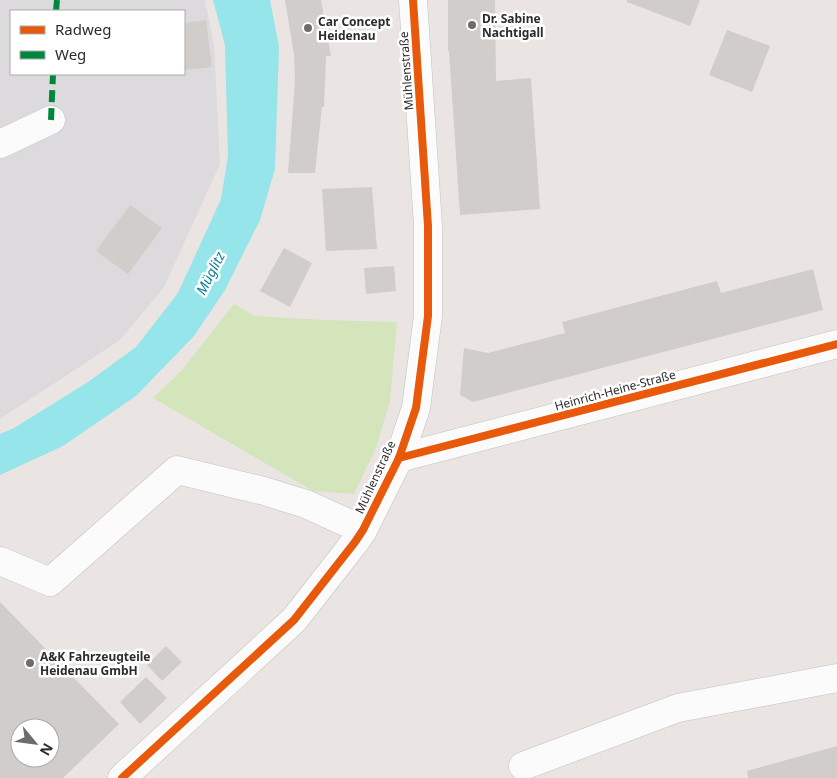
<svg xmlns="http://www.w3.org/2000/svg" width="837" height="778" font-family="'Noto Sans',sans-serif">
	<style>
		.industrial { fill: #dddadd; fill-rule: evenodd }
		.green { fill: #d4e4bb }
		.water { fill: #96e5ea }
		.building { fill: #d1cdcb; fill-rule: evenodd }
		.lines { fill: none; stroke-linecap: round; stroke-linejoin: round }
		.minor-casing { stroke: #c2c1c1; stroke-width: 29 }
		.minor { stroke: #fcfbfb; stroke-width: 28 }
		.quiet { stroke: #00873e; stroke-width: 6; stroke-dasharray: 12 6; stroke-linecap: butt }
		.cycleway-casing { stroke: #fff; stroke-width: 11 }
		.cycleway { stroke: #e8590c; stroke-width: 8 }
		.poi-dot { fill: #6e6d6c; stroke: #fff; stroke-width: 2 }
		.labels { text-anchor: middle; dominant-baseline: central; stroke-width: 5; stroke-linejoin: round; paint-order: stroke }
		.poi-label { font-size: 12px; font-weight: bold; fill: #2c2c2c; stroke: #fff; text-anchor: start }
		.street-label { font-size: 12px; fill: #2c2c2c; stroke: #fff }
		.water-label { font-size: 14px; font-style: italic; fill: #0e8296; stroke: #fff }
	</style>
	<rect width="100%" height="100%" fill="#eae5e2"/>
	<path class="industrial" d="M0,0H205L214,46L220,164L164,287L120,340L0,419ZM11,11H184V74H11Z"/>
	<polygon class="green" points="234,304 255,316 324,320 397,322 390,401 376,448 354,494 313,491 153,398 181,371"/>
	<polygon class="water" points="213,0 270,0 279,47 275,169 260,220 225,290 194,336 136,396 63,446 0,475 0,434 14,428 88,382 136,347 178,293 221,199 228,156 225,45"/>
	<g class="building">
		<polygon points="285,0 321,0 331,56 326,56 324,107 322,107 315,173 288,173 295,81 294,55"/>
		<polygon points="448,0 495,0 496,81 531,78 540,209 460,215 449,51 448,51"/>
		<polygon points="627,0 700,0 690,26 627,2"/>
		<polygon points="206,20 212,67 184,70 184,23"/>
		<polygon points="727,30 770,46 752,92 709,75"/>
		<polygon points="372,187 377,249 326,251 322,189"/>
		<polygon points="130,205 162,228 128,274 96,251"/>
		<polygon points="284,248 312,263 290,307 260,291"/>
		<polygon points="394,266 396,291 366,294 364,268"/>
		<polygon points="813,269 823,310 473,402 460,395 464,348 488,353 565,333 562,322 717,281 721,293"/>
		<path d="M0,602L119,724L63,778H0ZM20,728H50V758H20Z"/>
		<polygon points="166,646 182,662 162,681 147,665"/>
		<polygon points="146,677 167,698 140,724 120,702"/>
		<polygon points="837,746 837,778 748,778 747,771"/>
	</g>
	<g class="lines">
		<g class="minor-casing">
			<g id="minor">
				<polyline points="0,144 51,120"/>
				<polyline points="399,458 837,344"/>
				<polyline points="0,561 50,582 177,470 264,491 306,504 363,530"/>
				<polyline points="523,766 678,708 837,678"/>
				<polyline points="122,778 294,620 355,542 363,530 399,458 416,408 428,316 428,226 413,0"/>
			</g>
		</g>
		<use href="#minor" class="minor"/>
		<g class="quiet">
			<polyline points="56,11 57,0"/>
			<polyline points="51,120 53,74"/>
		</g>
		<g class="cycleway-casing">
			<g id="cycleway">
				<polyline points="399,458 837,344"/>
				<polyline points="122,778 294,620 355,542 363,530 399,458 416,408 428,316 428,226 413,0"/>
			</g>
		</g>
		<use href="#cycleway" class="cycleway"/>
	</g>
	<g class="poi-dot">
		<circle cx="472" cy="25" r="5"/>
		<circle cx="308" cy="28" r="5"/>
		<circle cx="30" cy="663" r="5"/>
	</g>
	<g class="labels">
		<g class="poi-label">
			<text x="482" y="18">Dr. Sabine<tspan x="482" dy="14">Nachtigall</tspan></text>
			<text x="318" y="21">Car Concept<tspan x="318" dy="14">Heidenau</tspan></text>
			<text x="40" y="656">A&amp;K Fahrzeugteile<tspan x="40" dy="14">Heidenau GmbH</tspan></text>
		</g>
		<g class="street-label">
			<text transform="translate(406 71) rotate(-94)">Mühlenstraße</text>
			<text transform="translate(615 390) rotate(-15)">Heinrich-Heine-Straße</text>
			<text transform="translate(375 477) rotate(-65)">Mühlenstraße</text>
		</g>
		<g class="water-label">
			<text transform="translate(210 273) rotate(-63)">Müglitz</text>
		</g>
	</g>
	<rect x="10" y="10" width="175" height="65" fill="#ffffff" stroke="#ababab"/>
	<rect x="20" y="26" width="25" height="8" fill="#e8590c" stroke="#ababab"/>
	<text x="55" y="35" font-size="15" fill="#2c2c2c">Radweg</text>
	<rect x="20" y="51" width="25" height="8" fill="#00873e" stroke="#ababab"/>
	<text x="55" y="60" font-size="15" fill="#2c2c2c">Weg</text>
	<g transform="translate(35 743) rotate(119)"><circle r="24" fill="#ffffff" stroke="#ababab"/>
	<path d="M0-4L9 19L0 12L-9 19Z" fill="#6e6d6c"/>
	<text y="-8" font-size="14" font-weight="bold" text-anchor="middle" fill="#2c2c2c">N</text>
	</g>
</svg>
